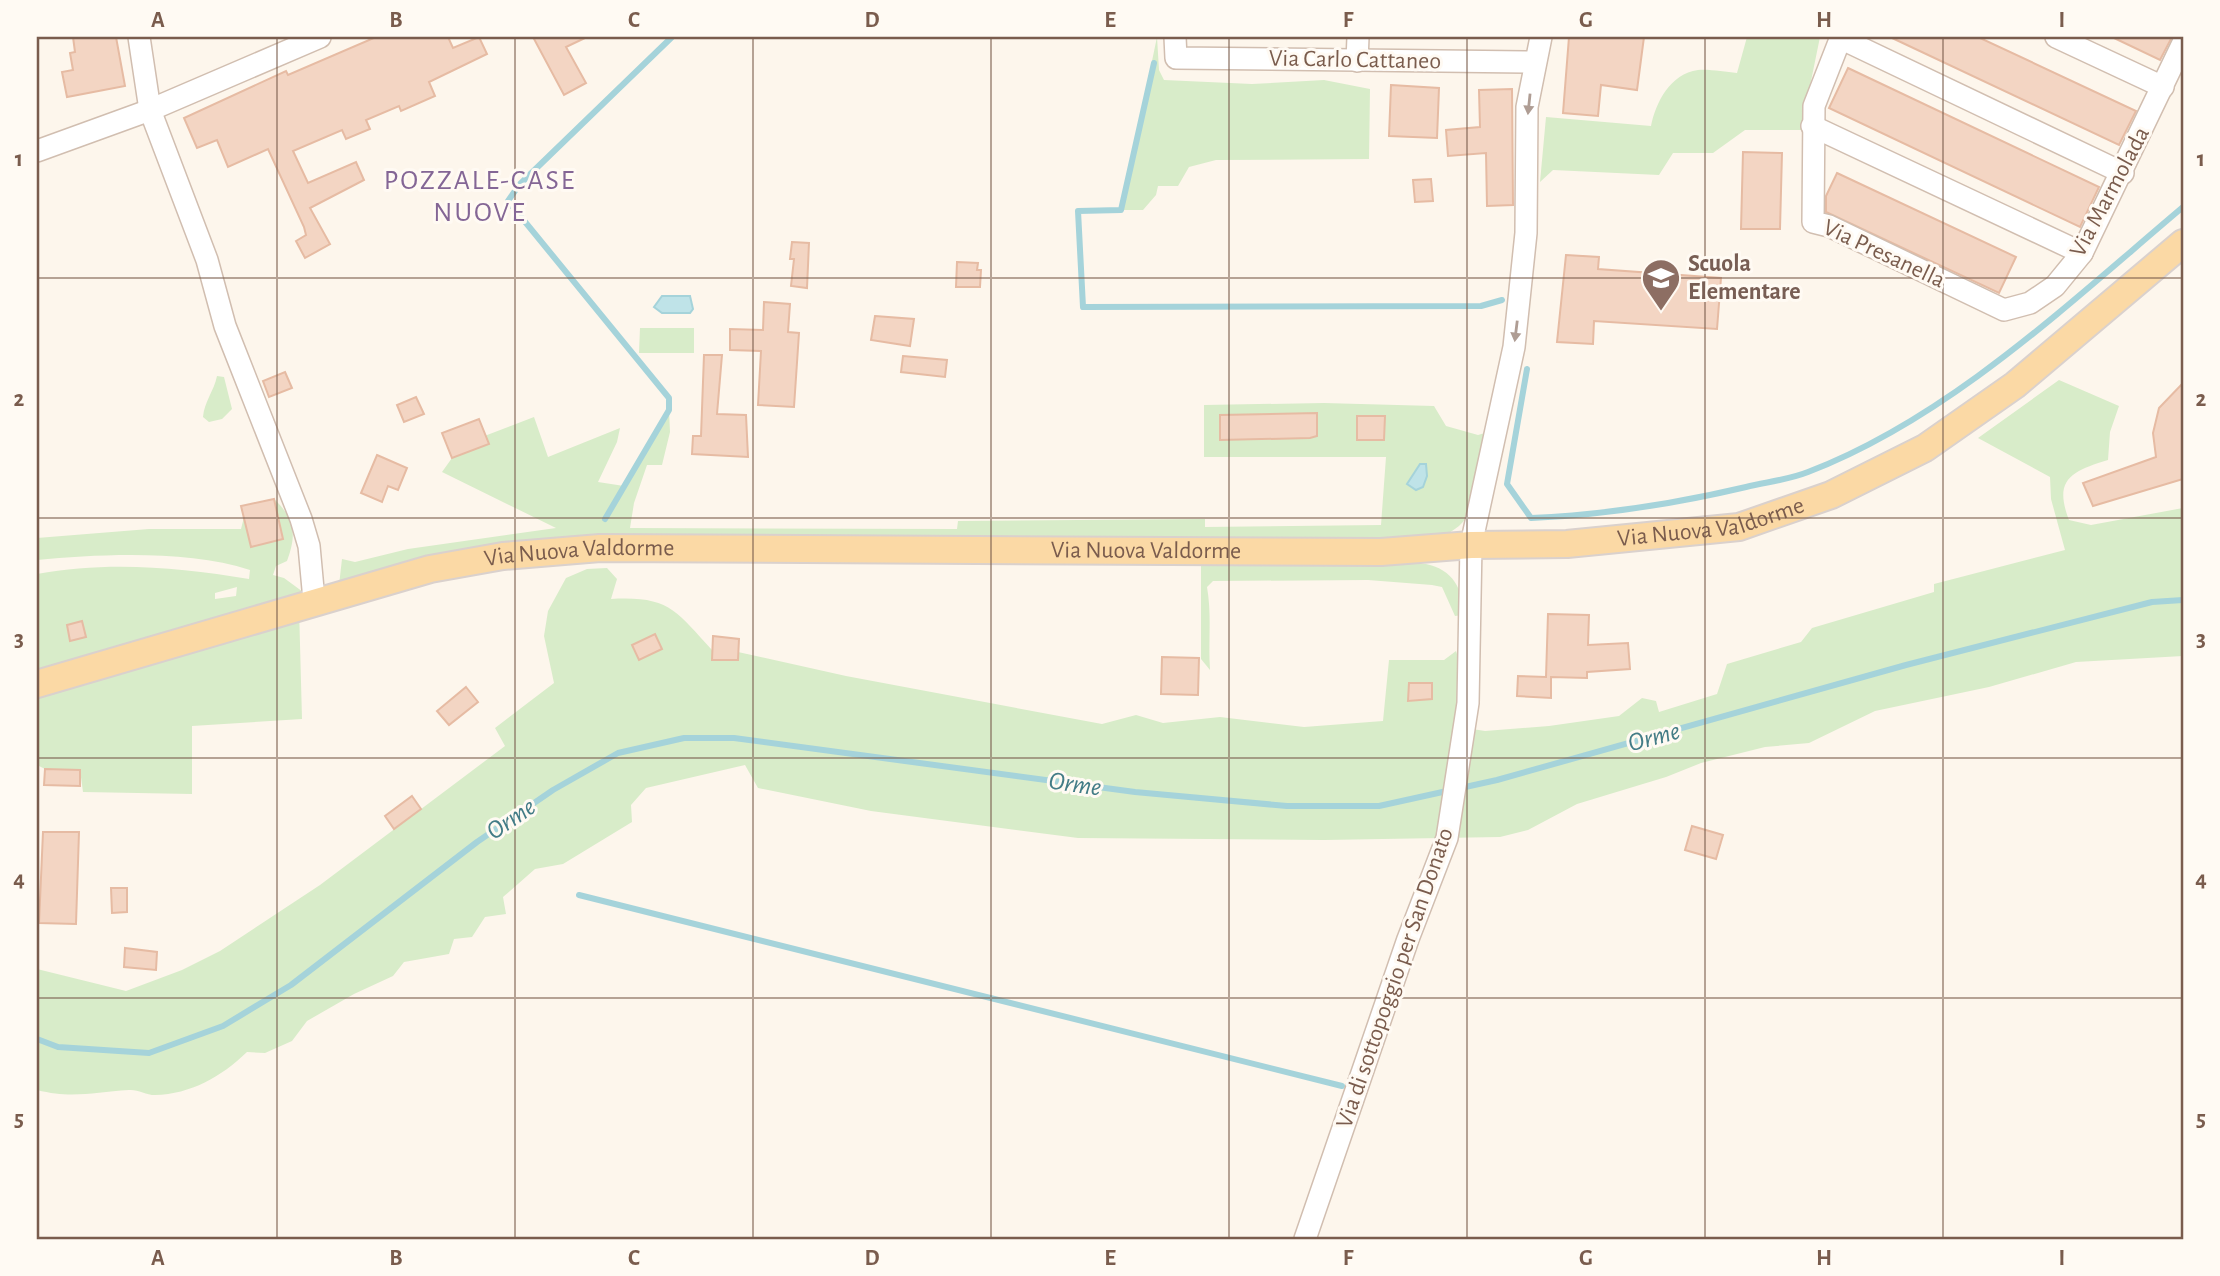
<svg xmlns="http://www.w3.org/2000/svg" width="2220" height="1276" font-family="'Alegreya Sans',sans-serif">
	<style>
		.green { fill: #d8ecc9; fill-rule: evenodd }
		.water { fill: #bfe3e8; stroke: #a5d3da; stroke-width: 2 }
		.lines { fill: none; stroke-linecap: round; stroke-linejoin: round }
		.stream { stroke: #a5d3da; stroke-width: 6 }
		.building { fill: #f3d5c3; stroke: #e6bba3; stroke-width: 2 }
		.minor-casing { stroke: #d1beb0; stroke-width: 24 }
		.major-casing { stroke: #dad1cd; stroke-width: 30 }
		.minor { stroke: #fff; stroke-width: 21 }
		.major { stroke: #fbd9a5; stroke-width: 26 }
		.oneway { fill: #af9d94 }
		.grid { fill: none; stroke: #7a5c4d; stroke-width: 2; stroke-opacity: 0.55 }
		.labels { text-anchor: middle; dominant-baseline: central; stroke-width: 6; stroke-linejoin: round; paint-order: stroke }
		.street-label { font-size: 24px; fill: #7a5c4d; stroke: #fffaf3 }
		.education-label { font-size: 24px; font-weight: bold; fill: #785e54; stroke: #fffaf3; text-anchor: start }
		.water-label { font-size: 26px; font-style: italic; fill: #437c86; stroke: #fffaf3 }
		.quarter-label { font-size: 28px; letter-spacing: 2px; fill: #846695; stroke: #fffaf3 }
		.neatline { fill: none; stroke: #7a5c4d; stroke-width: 2.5 }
		.grid-label { font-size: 23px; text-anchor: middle; font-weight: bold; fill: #7a5c4d }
	</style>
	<rect width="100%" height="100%" fill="#fdf6ec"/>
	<g class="green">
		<polygon points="1157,37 1159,70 1164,80 1252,84 1324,80 1370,89 1369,159 1216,160 1189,167 1178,186 1158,186 1156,195 1143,210 1121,210"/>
		<path d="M1747,37H1820L1801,130H1745L1713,153H1673L1659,175L1553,170L1540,182L1546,117L1651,126C1656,102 1670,74 1698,70C1710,69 1725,72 1737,73Z"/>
		<polygon points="640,328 694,328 694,353 639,353"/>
		<path d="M217,376L224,377L232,409L222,419L209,422L203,417C204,402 214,391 217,376Z"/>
		<path d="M2059,380L2119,406L2110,432L2108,460C2072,471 2053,479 2069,520L2091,525L2183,508V656L2076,662L1989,687L1875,711L1809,743L1765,747L1701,763L1666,777L1577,804L1528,830L1500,837L1324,840L1078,838L871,811L758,788L745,765L646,788L631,805L632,822L563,864L535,869L503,897L506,914L485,917L472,937L454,939L449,954L404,962L393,976L354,994L307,1021L292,1041L265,1053L247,1052C221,1077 191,1094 155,1095C146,1095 137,1089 129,1090C94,1092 72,1099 37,1090V969L126,991L182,970L220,951L320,885L505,746L495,728L554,683L544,636L548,611L566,578L587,569L607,568L617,579L611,599C669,596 675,610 712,650L738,652L846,676L1102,724L1136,715L1163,723L1220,717L1304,727L1383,721L1389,660H1444L1456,651L1462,669L1466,728L1485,731L1549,726L1619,716L1642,698L1656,701L1659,712L1717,694L1727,664L1801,642L1812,628L1934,592V584L2065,550L2051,499L2050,477L1978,438ZM1409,683H1432V699L1408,701Z"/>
		<path d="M1324,403L1434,406L1446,426L1478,435L1495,430C1488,455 1478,510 1459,526C1440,542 1405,545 1381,552L600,548L338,594L342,559L355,562L408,549L556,528L442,472L452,458L477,448L474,440L534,417L548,457L620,428L617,442L598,482L624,486L669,410L670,432L662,465H647L634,503L630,528L957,529L958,521L1205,519V527L1381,525L1386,457H1204V405ZM1427,467L1423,487L1407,484L1417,468Z"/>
		<path d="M274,499C295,519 297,534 287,561L276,566L273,575L284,578L314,600L299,607L302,719L192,726V794L83,792L80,770L45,769L37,765V574C107,561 178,567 249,579L250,570C188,550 102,554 37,560V538L149,529H241L244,517L251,547L283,539ZM237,587L236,596L215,599V593Z"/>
		<path d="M1201,563L1426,564C1453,570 1463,588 1463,615L1455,616L1442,587L1432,585L1368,580L1213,581L1207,587C1212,616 1208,640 1210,670L1201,659Z"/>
	</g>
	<g class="water">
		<polygon points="662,296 690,296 693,309 690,313 662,313 654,307"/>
		<polygon points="1420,464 1426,464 1427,476 1423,487 1416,490 1407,484"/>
	</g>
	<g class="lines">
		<g class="stream">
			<polyline points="1154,63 1121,210 1078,211 1083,307 1481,306 1502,300"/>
			<path d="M1527,369L1507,484L1531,518C1605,515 1674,504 1746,487C1766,482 1788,480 1808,472C1949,418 2069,303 2183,207"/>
			<polyline points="605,519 669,410 669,398 508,201 519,185 672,37"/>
			<polyline points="579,895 1342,1086"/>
			<polyline points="37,1039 58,1047 149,1053 223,1026 291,985 477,842 553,790 618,753 684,738 734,738 1135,792 1287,806 1379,806 1497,780 1906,665 2152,602 2183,600"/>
		</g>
	</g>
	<g class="building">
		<polygon points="73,37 116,37 125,86 67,97 62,72 73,70 70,53 75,52"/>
		<polygon points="376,37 448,37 453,48 479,37 487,54 429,82 435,96 401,111 399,106 366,120 370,129 346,139 342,130 293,151 308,183 356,162 364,180 310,208 330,244 305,258 296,241 306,235 304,227 268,149 228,167 217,140 197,148 184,118 286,71 288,75"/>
		<polygon points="533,37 587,37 566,47 586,83 564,95"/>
		<polygon points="1569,37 1644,37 1637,90 1601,85 1598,116 1563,113"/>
		<polygon points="1890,37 1978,37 2136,111 2119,145"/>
		<polygon points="2112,37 2172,37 2160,60"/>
		<polygon points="1848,68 2099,187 2080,227 1829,108"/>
		<polygon points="1391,85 1439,88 1437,138 1389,136"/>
		<polygon points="1512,89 1513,205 1487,206 1486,153 1448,156 1446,130 1480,127 1479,90"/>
		<polygon points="1743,152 1782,153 1780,229 1741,229"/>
		<polygon points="1837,173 2016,257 1999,293 1826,212 1826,196"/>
		<polygon points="1431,179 1433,201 1415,202 1413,180"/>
		<polygon points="792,242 809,243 807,288 791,286 794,259 790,259"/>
		<polygon points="1566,255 1599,257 1598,269 1721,278 1717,329 1594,321 1593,344 1557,342"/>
		<polygon points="957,262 978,263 977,270 981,270 980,287 956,287"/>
		<polygon points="764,302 790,304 788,332 799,333 794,407 758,405 761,351 730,350 730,329 763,330"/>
		<polygon points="875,316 914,319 910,346 871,340"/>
		<polygon points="704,355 722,355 717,414 746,415 748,457 692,454 693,436 701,436"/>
		<polygon points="903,356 947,360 945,377 901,372"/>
		<polygon points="285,372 292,388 269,397 263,381"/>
		<polygon points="2183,383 2183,479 2093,506 2083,483 2156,457 2153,433 2159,408"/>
		<polygon points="416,397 424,414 404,422 397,405"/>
		<polygon points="1317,413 1317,436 1310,438 1220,440 1220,415"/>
		<polygon points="1357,416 1385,416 1384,440 1357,440"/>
		<polygon points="479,419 489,444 452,458 442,433"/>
		<polygon points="377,455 407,468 398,490 388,486 382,502 361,493"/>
		<polygon points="274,499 283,539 251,547 241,506"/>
		<polygon points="1548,614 1589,615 1588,645 1628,643 1630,669 1587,672 1587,678 1551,677 1551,698 1517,696 1518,676 1546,677"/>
		<polygon points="82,621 86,637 70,641 67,625"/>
		<polygon points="655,634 662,649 639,660 632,645"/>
		<polygon points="713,636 739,639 738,660 712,660"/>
		<polygon points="1162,657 1199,658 1198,695 1161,694"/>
		<polygon points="1409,683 1432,683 1432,699 1408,701"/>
		<polygon points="466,687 478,702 449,725 437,711"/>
		<polygon points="45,769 80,770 80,786 44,785"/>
		<polygon points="412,796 421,809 394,829 385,816"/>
		<polygon points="1692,826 1723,835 1716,859 1685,850"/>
		<polygon points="43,832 79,832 76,924 39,923"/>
		<polygon points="111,888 127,888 127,912 112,913"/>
		<polygon points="125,948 157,952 156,970 124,967"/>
	</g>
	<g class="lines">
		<g class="minor-casing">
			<g id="minor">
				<polyline points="139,37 150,110 207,260 225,326 301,519 309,546 314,600"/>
				<polyline points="1175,37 1176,58 1534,62"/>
				<polyline points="1841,37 1814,106 1813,222 1829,226 2004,310 2030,303 2055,286 2082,253 2183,43"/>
				<polyline points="2056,37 2163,87"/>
				<polyline points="1840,38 2123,173"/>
				<polyline points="1357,61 1358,37"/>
				<polyline points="1812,126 2082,253"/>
				<polyline points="37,151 150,110 320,37"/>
				<polyline points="1305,1239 1408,939 1447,838 1468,703 1471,545 1514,347 1526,233 1527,107 1541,37"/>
			</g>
		</g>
		<g class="major-casing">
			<g id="major">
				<path id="s1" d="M37,684L430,569L503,556L600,548L1381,552L1471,545L1567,544L1739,527L1831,495L1925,448L2015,385L2183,243"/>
			</g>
		</g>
		<use href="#minor" class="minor"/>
		<use href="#major" class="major"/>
	</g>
	<defs><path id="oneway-solid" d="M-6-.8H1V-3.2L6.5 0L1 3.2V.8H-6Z" transform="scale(1.75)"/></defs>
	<g class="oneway">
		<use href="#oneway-solid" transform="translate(1529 104) rotate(96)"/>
		<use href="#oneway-solid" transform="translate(1516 331) rotate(97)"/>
	</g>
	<path class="grid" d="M277,37V1239M515,37V1239M753,37V1239M991,37V1239M1229,37V1239M1467,37V1239M1705,37V1239M1943,37V1239M37,278H2183M37,518H2183M37,758H2183M37,998H2183"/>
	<defs>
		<g id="school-pin" transform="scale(2.0125)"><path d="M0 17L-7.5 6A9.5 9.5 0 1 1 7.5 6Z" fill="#8d6e63" stroke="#fffaf3"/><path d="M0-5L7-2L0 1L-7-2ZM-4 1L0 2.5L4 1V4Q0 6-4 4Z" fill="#fff"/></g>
	</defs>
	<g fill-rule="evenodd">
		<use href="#school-pin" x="1661" y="278"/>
	</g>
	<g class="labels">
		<g class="street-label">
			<text transform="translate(1355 60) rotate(1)">Via Carlo Cattaneo</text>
			<text transform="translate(2110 192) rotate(-62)">Via Marmolada</text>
			<text transform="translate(1884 254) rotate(25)">Via Presanella</text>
			<text stroke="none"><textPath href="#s1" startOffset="1694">Via Nuova Valdorme</textPath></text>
			<text stroke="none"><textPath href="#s1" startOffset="1127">Via Nuova Valdorme</textPath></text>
			<text stroke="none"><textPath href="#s1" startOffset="560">Via Nuova Valdorme</textPath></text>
			<text transform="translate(1395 978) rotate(-71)">Via di sottopoggio per San Donato</text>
		</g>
		<g class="education-label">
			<text x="1688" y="264">Scuola<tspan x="1688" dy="28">Elementare</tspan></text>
		</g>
		<g class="water-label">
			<text transform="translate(1654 737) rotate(-15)">Orme</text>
			<text transform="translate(1075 784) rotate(8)">Orme</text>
			<text transform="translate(511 819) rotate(-34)">Orme</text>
		</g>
		<g class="quarter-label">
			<text x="480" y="181">POZZALE-CASE<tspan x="480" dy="32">NUOVE</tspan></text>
		</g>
	</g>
	<rect width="2220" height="1276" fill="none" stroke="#fffaf3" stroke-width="77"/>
	<rect x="38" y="38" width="2144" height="1200" class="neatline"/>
	<g class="grid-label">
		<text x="158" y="27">A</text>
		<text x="396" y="27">B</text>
		<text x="634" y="27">C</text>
		<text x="872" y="27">D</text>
		<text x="1110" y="27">E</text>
		<text x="1348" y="27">F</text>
		<text x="1586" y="27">G</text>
		<text x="1824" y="27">H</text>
		<text x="2062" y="27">I</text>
		<text x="19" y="166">1</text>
		<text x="2201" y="166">1</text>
		<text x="19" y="406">2</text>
		<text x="2201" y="406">2</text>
		<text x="19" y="646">3</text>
		<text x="2201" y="646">3</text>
		<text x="19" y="886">4</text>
		<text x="2201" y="886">4</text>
		<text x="19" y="1126">5</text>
		<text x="2201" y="1126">5</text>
		<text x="158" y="1265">A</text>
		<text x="396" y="1265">B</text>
		<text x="634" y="1265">C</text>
		<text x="872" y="1265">D</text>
		<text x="1110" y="1265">E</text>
		<text x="1348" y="1265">F</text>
		<text x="1586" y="1265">G</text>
		<text x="1824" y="1265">H</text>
		<text x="2062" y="1265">I</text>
	</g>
</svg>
